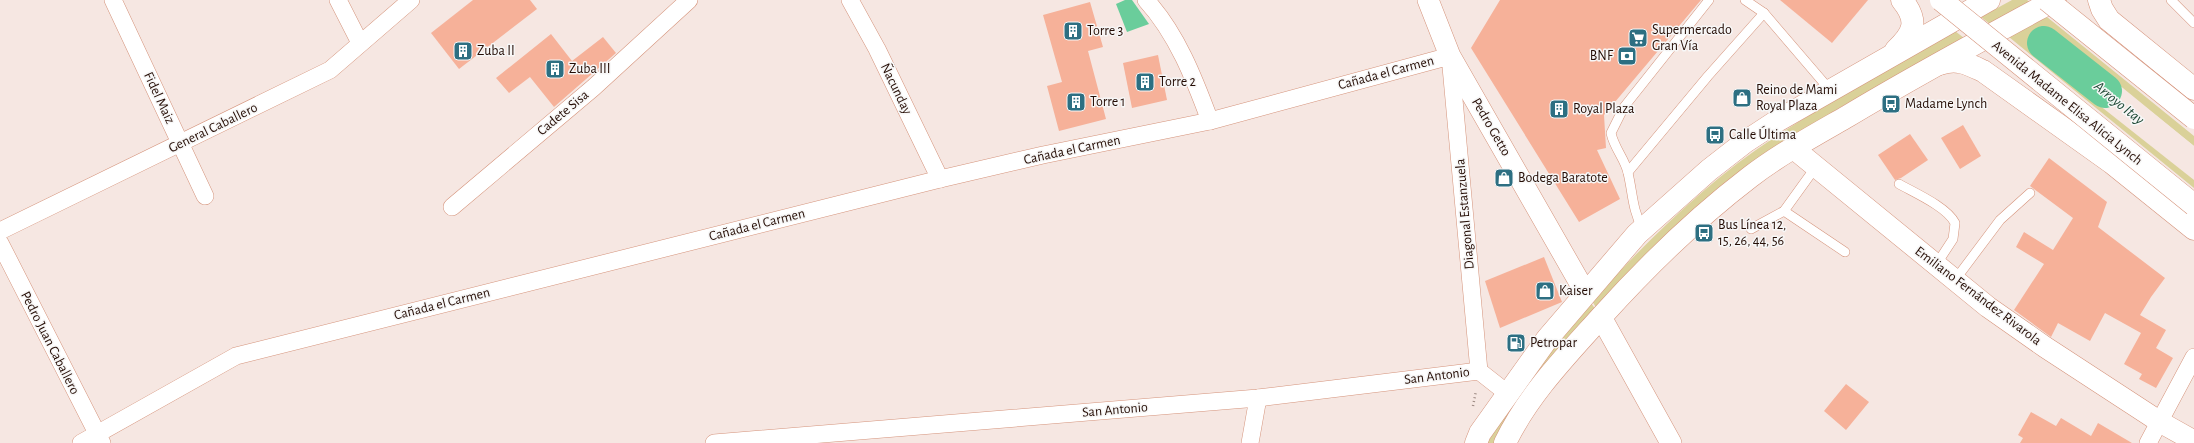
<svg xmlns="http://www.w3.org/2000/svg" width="2194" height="443" font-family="'Alegreya Sans',sans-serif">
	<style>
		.green { fill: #dad199 }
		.water { fill: #6acd9b }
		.pier { fill: #f6e7e2 }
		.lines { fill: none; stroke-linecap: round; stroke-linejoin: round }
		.river { stroke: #6acd9b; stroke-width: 34 }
		.building { fill: #f6b199 }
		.service-casing { stroke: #d5937b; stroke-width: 10 }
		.minor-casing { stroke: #d5937b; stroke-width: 18 }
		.tertiary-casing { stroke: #d5937b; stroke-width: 22 }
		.trunk-casing { stroke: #d5937b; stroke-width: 23 }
		.path { stroke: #9c8982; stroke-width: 2.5; stroke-dasharray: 1 3; stroke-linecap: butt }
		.service { stroke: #fff; stroke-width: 9 }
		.minor { stroke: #fff; stroke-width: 17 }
		.tertiary { stroke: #fff; stroke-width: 21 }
		.trunk { stroke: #fff; stroke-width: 22 }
		.trunk-bridge-casing { stroke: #d5937b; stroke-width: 23; stroke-linecap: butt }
		.trunk-bridge { stroke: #fff; stroke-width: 22 }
		.labels { text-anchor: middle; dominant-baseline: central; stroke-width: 3; stroke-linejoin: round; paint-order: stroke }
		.poi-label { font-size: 14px; fill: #250d05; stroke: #f7f7f7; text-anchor: start }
		.street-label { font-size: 14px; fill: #250d05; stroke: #f7f7f7 }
		.water-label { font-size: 15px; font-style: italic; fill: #204a36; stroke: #f7f7f7 }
	</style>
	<rect width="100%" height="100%" fill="#f6e7e2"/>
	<g class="green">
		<polygon points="2012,0 2027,0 2030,2 1990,24 1981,17"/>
		<polygon points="2047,17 2194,136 2194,146 2080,53 2055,69 2194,179 2194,188 2009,37"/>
		<path d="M1955,31L1964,38L1841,107L1785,141L1597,309L1592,301C1647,241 1706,182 1775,137C1833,99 1895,66 1955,31Z"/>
		<path d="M1591,303L1596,310L1495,443H1487C1515,392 1554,347 1591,303Z"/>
	</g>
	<polygon class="water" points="1125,0 1132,0 1149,24 1127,32 1116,4"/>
	<polygon class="pier" points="2078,53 2194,146 2194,180 2056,71 2057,68"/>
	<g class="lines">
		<polyline class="river" points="2044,43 2105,91"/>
	</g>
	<g class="building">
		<polygon points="473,0 530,0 537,9 459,69 431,33"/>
		<polygon points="1500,0 1701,0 1604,115 1606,148 1597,150 1620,199 1579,222 1471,48"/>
		<polygon points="1780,0 1868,0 1832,43"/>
		<polygon points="1090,2 1103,47 1088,51 1106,119 1059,131 1047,86 1062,82 1043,15"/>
		<polygon points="551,34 572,61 603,37 616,53 554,107 530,77 509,93 496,78"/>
		<polygon points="1158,55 1167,100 1132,108 1123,63"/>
		<polygon points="1963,125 1981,156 1960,169 1941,138"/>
		<polygon points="1910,134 1928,160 1901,178 1895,180 1878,155"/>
		<polygon points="2049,158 2107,202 2098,227 2165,278 2151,297 2140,315 2166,330 2156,348 2173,358 2156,388 2139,379 2142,374 2124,364 2141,333 2105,313 2090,341 2058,323 2051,337 2014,310 2044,264 2016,247 2024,232 2053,250 2073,218 2030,186"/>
		<polygon points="1544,257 1562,302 1500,328 1485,281"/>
		<polygon points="1846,384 1869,402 1846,430 1824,411"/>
		<polygon points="2031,412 2056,426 2061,418 2091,436 2098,423 2132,443 2020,443 2023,438 2018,435"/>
	</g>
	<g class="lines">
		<g class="service-casing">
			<g id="service">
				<polyline points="1745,0 1764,13 1830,90"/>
				<polyline points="2171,0 2194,23"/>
				<polyline points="1628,172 1708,76 1764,13"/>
				<path d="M1899,184C1915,193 1947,207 1955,223L1953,239L1936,265"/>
				<polyline points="1784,211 1845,252"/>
				<polyline points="1751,229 1784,211 1815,168"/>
				<path d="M1643,230C1632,209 1633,194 1628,173C1625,159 1614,148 1611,133L1624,107L1709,0"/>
				<polyline points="1955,280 2000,220 2030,193"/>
			</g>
		</g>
		<g class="minor-casing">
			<g id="minor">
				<polyline points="113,0 205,196"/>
				<polyline points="338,0 360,43"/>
				<polyline points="850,0 877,49 940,179"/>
				<path d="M1146,0C1177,34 1194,78 1210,121"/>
				<polyline points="452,207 593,88 689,0"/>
				<polyline points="0,231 330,70 411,0"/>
				<polyline points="0,243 102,443"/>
				<polyline points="81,443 236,356 940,179 1043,155 1210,121 1450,56 1479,371"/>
				<polyline points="714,443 1258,398 1479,371 1507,393"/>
				<polyline points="1250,443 1258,398"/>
				<polyline points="2148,443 2194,357"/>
			</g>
		</g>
		<g class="tertiary-casing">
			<g id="tertiary">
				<polyline points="1428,0 1450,56 1585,292"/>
				<polyline points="1793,148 1988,307 2045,347 2160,422 2194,441"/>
				<polyline points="1601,317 1671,443"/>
			</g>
		</g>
		<g class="trunk-casing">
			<g id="trunk">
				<polyline points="2099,0 2102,9 2109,20 2194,89"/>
				<path d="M1896,50C1914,33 1919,21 1902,0"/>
				<path d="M1940,64C1957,58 1968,64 1983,71L2112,163L2194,229"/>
				<polyline points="1476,443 1480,433 1547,339 1637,234 1709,170 1745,142 1777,121 1989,0"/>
				<path d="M1505,443C1528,395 1566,356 1601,317C1647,266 1695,219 1750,177C1780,154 1815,135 1848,116C1916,75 1985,38 2055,0"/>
			</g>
		</g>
		<polyline class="path" points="1473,406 1476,391"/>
		<use href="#service" class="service"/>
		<use href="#minor" class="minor"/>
		<use href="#tertiary" class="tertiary"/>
		<use href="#trunk" class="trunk"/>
		<g class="trunk-bridge-casing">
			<g id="trunk-bridge">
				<polyline points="1941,0 2194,205"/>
				<polyline points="2047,0 2194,118"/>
			</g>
		</g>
		<use href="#trunk-bridge" class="trunk-bridge"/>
	</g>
	<defs>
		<g id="building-square" transform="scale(1)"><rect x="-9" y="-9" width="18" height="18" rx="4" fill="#2d6f82" stroke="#f7f7f7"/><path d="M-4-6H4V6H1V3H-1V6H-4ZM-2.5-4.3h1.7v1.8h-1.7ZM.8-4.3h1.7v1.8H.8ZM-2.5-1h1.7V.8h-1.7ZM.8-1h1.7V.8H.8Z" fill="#fff"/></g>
		<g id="supermarket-square" transform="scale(1)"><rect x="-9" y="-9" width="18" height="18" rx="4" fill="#2d6f82" stroke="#f7f7f7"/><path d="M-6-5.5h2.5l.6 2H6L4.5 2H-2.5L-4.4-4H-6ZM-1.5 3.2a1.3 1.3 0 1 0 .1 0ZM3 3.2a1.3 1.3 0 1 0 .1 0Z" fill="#fff"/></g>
		<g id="bank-square" transform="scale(1)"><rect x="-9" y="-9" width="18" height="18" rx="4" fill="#2d6f82" stroke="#f7f7f7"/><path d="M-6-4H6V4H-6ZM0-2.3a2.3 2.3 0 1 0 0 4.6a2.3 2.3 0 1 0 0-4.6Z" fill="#fff"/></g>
		<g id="shop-square" transform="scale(1)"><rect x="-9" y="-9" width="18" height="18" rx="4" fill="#2d6f82" stroke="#f7f7f7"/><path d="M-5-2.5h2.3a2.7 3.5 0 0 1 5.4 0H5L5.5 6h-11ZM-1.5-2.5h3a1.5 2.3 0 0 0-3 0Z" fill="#fff"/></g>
		<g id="bus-square" transform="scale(1)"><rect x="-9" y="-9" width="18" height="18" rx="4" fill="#2d6f82" stroke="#f7f7f7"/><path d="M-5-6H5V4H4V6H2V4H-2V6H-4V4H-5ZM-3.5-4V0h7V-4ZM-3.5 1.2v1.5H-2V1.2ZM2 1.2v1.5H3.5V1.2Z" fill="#fff"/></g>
		<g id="fuel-square" transform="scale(1)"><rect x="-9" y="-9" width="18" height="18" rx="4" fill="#2d6f82" stroke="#f7f7f7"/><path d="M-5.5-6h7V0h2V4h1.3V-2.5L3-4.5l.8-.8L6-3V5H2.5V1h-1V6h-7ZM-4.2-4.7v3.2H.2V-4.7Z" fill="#fff"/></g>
	</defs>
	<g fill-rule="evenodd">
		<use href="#building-square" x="1073" y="31"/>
		<use href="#supermarket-square" x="1638" y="38"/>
		<use href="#building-square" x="463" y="51"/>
		<use href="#bank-square" x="1627" y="56"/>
		<use href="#building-square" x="555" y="69"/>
		<use href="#building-square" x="1145" y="82"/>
		<use href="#shop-square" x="1742" y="98"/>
		<use href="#building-square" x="1076" y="102"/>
		<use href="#bus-square" x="1891" y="104"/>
		<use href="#building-square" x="1559" y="109"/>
		<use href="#bus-square" x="1715" y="135"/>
		<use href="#shop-square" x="1504" y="178"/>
		<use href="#bus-square" x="1704" y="233"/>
		<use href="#shop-square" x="1545" y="291"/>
		<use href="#fuel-square" x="1516" y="343"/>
	</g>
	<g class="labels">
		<g class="poi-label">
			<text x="1652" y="30">Supermercado<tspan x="1652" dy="16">Gran Vía</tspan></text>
			<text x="1087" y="31">Torre 3</text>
			<text x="477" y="51">Zuba II</text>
			<text x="1613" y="56" text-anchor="end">BNF</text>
			<text x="569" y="69">Zuba III</text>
			<text x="1159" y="82">Torre 2</text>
			<text x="1756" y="90">Reino de Mami<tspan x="1756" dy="16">Royal Plaza</tspan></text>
			<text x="1090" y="102">Torre 1</text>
			<text x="1905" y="104">Madame Lynch</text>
			<text x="1573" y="109">Royal Plaza</text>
			<text x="1729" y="135">Calle Última</text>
			<text x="1518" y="178">Bodega Baratote</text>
			<text x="1718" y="225">Bus Línea 12,<tspan x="1718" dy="16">15, 26, 44, 56</tspan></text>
			<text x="1559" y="291">Kaiser</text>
			<text x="1530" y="343">Petropar</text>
		</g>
		<g class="street-label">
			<text transform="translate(1386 73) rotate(-15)">Cañada el Carmen</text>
			<text transform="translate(896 89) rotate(64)">Ñacunday</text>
			<text transform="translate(159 98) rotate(65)">Fidel Maiz</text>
			<text transform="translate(2067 103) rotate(39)">Avenida Madame Elisa Alicia Lynch</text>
			<text transform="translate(563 113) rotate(-40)">Cadete Sisa</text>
			<text transform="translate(1491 127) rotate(60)">Pedro Getto</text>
			<text transform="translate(213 128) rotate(-26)">General Caballero</text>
			<text transform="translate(1072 150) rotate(-12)">Cañada el Carmen</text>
			<text transform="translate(1465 214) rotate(-95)">Diagonal Estanzuela</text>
			<text transform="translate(757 225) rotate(-14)">Cañada el Carmen</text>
			<text transform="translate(1978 296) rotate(37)">Emiliano Fernández Rivarola</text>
			<text transform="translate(442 304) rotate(-14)">Cañada el Carmen</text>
			<text transform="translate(50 343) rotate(63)">Pedro Juan Caballero</text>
			<text transform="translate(1437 376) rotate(-7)">San Antonio</text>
			<text transform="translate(1115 410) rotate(-5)">San Antonio</text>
		</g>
		<g class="water-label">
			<text transform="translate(2119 103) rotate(39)">Arroyo Itay</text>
		</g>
	</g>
</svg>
